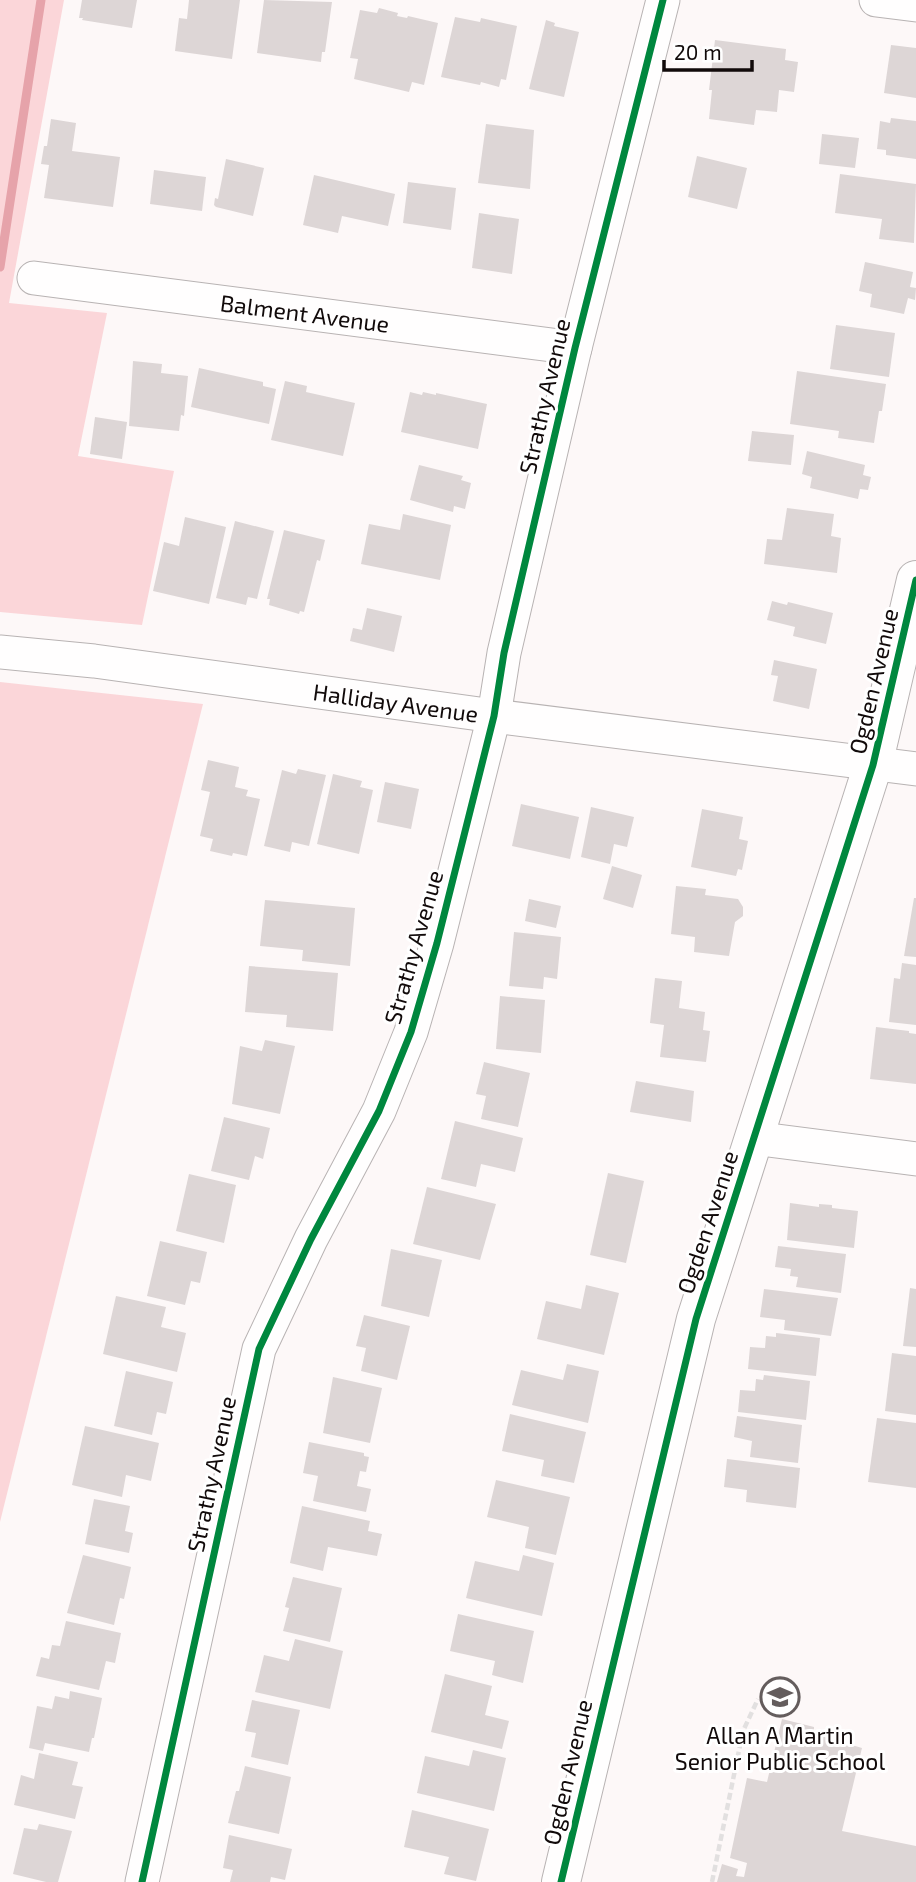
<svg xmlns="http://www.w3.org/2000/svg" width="916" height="1882" font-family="'Exo 2',sans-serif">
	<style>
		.green { fill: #fbd6d9 }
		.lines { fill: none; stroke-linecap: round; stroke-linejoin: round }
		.stream { stroke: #e6a3aa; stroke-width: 9 }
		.building { fill: #ddd6d6 }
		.street-casing { stroke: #b8b3b3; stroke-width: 35 }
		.secondary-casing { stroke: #b8b3b3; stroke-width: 40 }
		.path { stroke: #e2e0e0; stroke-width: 4.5; stroke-dasharray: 7 3.5; stroke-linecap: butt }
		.street { stroke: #fffefe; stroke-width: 33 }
		.secondary { stroke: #fffefe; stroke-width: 38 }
		.cycleway-casing { stroke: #fff; stroke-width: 11 }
		.cycleway { stroke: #00873e; stroke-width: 7 }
		.labels { text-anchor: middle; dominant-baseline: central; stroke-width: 6; stroke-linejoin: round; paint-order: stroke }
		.street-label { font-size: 23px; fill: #110a0a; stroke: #fff }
		.poi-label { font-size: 23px; fill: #110a0a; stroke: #fff }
	</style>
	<rect width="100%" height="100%" fill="#fdf8f8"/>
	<g class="green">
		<polygon points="0,0 64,0 9,303 107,313 78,456 174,471 142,625 0,612"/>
		<polygon points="0,682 203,704 0,1522"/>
	</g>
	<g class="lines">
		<polyline class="stream" points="0,267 41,0"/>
	</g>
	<g class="building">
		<polygon points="82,0 137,0 132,28 82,20 83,18 79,18"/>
		<polygon points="189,0 240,0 232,59 175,51 179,18 187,19"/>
		<polygon points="264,0 332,2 325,52 322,52 321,62 257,53"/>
		<polygon points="379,8 398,13 397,16 407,18 408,16 438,23 424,85 412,82 409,92 354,79 358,59 350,58 360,10 377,13"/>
		<polygon points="455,17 480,22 481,18 517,26 506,80 501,79 499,87 481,82 480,85 441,77"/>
		<polygon points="546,20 555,23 554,26 579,32 564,97 529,89"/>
		<polygon points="715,40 786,49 785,60 798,62 794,92 779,90 777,112 756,110 754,125 709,119 712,90 709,90"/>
		<polygon points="891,45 916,48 916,98 884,93"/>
		<polygon points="891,118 916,121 916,159 886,155 886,150 877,149 880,121 890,123"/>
		<polygon points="51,119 76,123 72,151 120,157 113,207 44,198 49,165 41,164 44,146 47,146"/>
		<polygon points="486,124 534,130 530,189 478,183"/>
		<polygon points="822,134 859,138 855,168 819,164"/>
		<polygon points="697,156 747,168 737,209 688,197"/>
		<polygon points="226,159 264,168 253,216 216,207 214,205 215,198 218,199"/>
		<polygon points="154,170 206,177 202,211 150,204"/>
		<polygon points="840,174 916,184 914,243 879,239 882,219 835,213"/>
		<polygon points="314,175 395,194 388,226 342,216 338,233 303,225"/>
		<polygon points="408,182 456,188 451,230 403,223"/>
		<polygon points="479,213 519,219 512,274 472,268"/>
		<polygon points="865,262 913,272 910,287 916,288 915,300 908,298 904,314 870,307 872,294 859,291"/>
		<polygon points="836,325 895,333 889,377 830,369"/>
		<polygon points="133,361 162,364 161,373 188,376 184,416 181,415 179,431 129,426"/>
		<polygon points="199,368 263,382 263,386 276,389 269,424 191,407"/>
		<polygon points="797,371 886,384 882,411 879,411 874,443 838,438 839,431 790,424"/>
		<polygon points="285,381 307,386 306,392 355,403 343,456 271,440"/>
		<polygon points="410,392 422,395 423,392 436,395 436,393 487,404 478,449 401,432"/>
		<polygon points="95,417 127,422 122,459 90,454"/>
		<polygon points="752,431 794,435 791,465 748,461"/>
		<polygon points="807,451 865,465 863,475 871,477 868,490 860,489 858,499 810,488 812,477 802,474"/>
		<polygon points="419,465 463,476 461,480 471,483 465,509 454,506 453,512 410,500"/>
		<polygon points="787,508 834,514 831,536 841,538 837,573 764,564 767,539 782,540"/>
		<polygon points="403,514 451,525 440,580 361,564 369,524 400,530"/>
		<polygon points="185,517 226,527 209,604 153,591 164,542 179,546"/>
		<polygon points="235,521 274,531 257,599 248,597 246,605 216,598"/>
		<polygon points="284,530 325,540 320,561 317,560 304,612 300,611 299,614 269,605 270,599 267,599"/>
		<polygon points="772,601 787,605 788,602 833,613 826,644 793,636 795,627 767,620"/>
		<polygon points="367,608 402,616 394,652 350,641 353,628 362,630"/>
		<polygon points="774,660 817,669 809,709 773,701 778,676 771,675"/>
		<polygon points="208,760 239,767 235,787 248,790 246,796 260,799 247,856 233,853 232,856 210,851 213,839 200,836 210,792 201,790"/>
		<polygon points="298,769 326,775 309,846 292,842 290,852 264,846 282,770 296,774"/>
		<polygon points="333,774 362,781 360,787 373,790 359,854 317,844"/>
		<polygon points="385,782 419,789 411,829 377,822"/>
		<polygon points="521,804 579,817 570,859 512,846"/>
		<polygon points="591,807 634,817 627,847 614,844 610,864 581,857"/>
		<polygon points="702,809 743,817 739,839 748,841 742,870 738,869 736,876 691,867"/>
		<polygon points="612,866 642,875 633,908 603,899"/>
		<polygon points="676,886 706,889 705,895 738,899 743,907 743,916 735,922 729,956 694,952 695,937 671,934"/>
		<polygon points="914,898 916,898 916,957 904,956"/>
		<polygon points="529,899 561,906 556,928 525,921"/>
		<polygon points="265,900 355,908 350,966 302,961 303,950 260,946"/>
		<polygon points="514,932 561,937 557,979 544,977 543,989 509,986"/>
		<polygon points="902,963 916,965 916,1025 889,1022 894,978 900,979"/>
		<polygon points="249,966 338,973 333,1031 286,1027 287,1015 245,1012"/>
		<polygon points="655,978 682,981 679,1008 705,1012 703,1030 710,1031 706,1062 660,1057 664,1025 650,1023"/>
		<polygon points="500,996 545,1000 541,1053 496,1049"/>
		<polygon points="876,1027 909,1031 909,1033 916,1034 916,1084 870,1079"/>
		<polygon points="265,1040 295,1046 280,1114 232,1104 240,1046 262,1051"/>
		<polygon points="484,1062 530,1073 518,1127 481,1119 486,1096 476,1094"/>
		<polygon points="636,1081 694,1091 691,1122 630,1112"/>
		<polygon points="224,1117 270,1128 263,1159 255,1156 249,1180 211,1171"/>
		<polygon points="455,1121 523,1138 515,1172 481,1164 476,1187 441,1179"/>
		<polygon points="608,1173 644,1181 626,1263 590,1255"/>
		<polygon points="189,1174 236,1185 224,1243 176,1231"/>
		<polygon points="427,1187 496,1204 480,1260 413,1244"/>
		<polygon points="790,1203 819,1207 819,1204 832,1205 832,1208 858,1211 854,1248 787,1240"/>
		<polygon points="160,1241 207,1252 200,1283 191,1281 185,1305 147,1296"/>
		<polygon points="778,1246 846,1254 841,1293 796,1287 798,1277 790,1276 791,1269 775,1267"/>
		<polygon points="391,1249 442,1260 429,1317 381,1306"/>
		<polygon points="586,1285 619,1293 604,1355 537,1339 546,1301 581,1309"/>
		<polygon points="910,1288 916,1289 916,1347 903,1346"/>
		<polygon points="764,1289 838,1298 831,1336 784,1330 785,1320 760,1317"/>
		<polygon points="116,1296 166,1307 161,1327 186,1333 177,1372 103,1354"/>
		<polygon points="364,1315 410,1326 397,1380 361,1371 366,1348 356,1346"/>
		<polygon points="776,1333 820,1338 816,1376 748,1369 750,1347 765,1348 766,1336 776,1337"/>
		<polygon points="892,1353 916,1356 916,1415 885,1411"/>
		<polygon points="567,1364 599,1371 588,1423 512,1405 521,1370 563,1380"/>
		<polygon points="126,1371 173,1382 166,1414 157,1412 152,1435 114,1426"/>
		<polygon points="764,1375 810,1381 806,1420 738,1412 740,1390 755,1391 756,1379 763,1380"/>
		<polygon points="333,1377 382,1388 370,1443 323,1433"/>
		<polygon points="510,1414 586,1432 574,1483 541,1476 544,1460 502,1451"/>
		<polygon points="737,1416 802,1425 798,1463 750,1457 752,1441 734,1437"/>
		<polygon points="877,1418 916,1423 916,1488 868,1482"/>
		<polygon points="85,1426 159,1443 151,1481 126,1475 122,1497 72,1485"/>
		<polygon points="309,1442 364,1453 364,1456 369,1457 366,1472 360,1471 357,1486 371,1489 366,1512 313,1501 318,1476 303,1473"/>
		<polygon points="727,1459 800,1468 796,1508 746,1502 747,1490 724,1487"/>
		<polygon points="496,1480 570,1497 556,1555 525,1548 529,1527 487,1517"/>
		<polygon points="94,1499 130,1506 125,1531 133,1533 129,1553 85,1544"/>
		<polygon points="302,1506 370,1521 368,1531 382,1534 377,1556 328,1547 323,1571 290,1563"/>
		<polygon points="83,1555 131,1567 124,1599 120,1598 114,1625 67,1613"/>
		<polygon points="523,1555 554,1563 542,1616 466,1598 475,1561 519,1571"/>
		<polygon points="293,1577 342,1588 330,1642 283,1631 289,1608 285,1607"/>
		<polygon points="458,1614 534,1631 523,1683 492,1675 495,1661 450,1651"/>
		<polygon points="66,1621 121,1633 115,1663 106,1661 99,1690 36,1676 41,1657 49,1659 52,1645 60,1646"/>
		<polygon points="295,1639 343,1651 330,1709 255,1692 264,1655 289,1661"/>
		<polygon points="445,1674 492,1686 485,1715 509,1721 502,1749 431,1732"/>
		<polygon points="70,1691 102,1698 94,1738 92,1738 89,1752 45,1743 43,1751 29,1748 37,1706 52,1709 55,1696 69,1699"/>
		<polygon points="252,1700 300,1710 288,1765 251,1757 256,1733 245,1731"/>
		<polygon points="782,1719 814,1727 814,1734 862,1748 842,1831 916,1846 916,1882 717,1882 722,1864 738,1869 736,1876 744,1877 747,1863 730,1858 747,1778 767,1782"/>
		<polygon points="473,1750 506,1758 494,1811 417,1793 425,1756 469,1766"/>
		<polygon points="39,1753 78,1762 72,1785 83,1787 75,1819 14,1805 21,1775 34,1779"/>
		<polygon points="245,1766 291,1777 279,1834 228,1823 236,1791 239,1791"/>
		<polygon points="412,1810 489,1829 476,1881 444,1874 449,1857 404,1847"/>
		<polygon points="39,1824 72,1831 58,1882 46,1882 13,1874 24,1828 37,1830"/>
		<polygon points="229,1835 292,1849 285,1880 271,1877 270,1882 230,1882 233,1870 223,1868"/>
	</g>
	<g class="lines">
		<g class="street-casing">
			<g id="street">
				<polyline points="876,0 916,5"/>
				<path id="s1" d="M34,278L575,348"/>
				<path id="s2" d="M0,652L94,661L494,716L916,769"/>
				<polyline points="754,1138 916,1159"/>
				<polyline points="142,1882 259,1349 311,1239 379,1111 411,1032 437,943 494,716 504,653 575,348 663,0"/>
			</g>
		</g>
		<g class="secondary-casing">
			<polyline id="secondary" points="561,1882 696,1319 873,765 916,580"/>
		</g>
		<polyline class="path" points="712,1882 743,1731 758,1699"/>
		<use href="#street" class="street"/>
		<use href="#secondary" class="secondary"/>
		<g class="cycleway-casing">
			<g id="cycleway">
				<polyline points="142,1882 259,1349 311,1239 379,1111 411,1032 437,943 494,716 504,653 575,348 663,0"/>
				<polyline points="561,1882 696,1319 873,765 916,580"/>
			</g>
		</g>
		<use href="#cycleway" class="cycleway"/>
	</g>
	<defs>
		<g id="school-ring" transform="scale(2.0125)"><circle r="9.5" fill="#fff" stroke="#645d5d" stroke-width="1.5"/><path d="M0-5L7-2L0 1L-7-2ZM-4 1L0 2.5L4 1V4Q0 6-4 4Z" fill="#645d5d"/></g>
	</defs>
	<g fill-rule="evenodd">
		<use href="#school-ring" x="780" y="1697"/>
	</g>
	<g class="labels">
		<g class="street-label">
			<text stroke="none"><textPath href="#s1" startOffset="273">Balment Avenue</textPath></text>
			<text transform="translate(544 396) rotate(-77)">Strathy Avenue</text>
			<text transform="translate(873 681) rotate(-77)">Ogden Avenue</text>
			<text stroke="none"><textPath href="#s2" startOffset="399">Halliday Avenue</textPath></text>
			<text transform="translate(413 947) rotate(-74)">Strathy Avenue</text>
			<text transform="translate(707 1222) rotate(-72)">Ogden Avenue</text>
			<text transform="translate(211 1474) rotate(-78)">Strathy Avenue</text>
			<text transform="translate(567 1772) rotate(-77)">Ogden Avenue</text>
		</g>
		<g class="poi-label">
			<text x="780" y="1735">Allan A Martin<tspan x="780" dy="26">Senior Public School</tspan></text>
		</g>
	</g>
	<path d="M664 60v10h88v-10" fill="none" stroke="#110a0a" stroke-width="3.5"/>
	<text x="674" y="60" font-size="21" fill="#110a0a" stroke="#ffffff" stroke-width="5" paint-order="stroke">20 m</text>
</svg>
